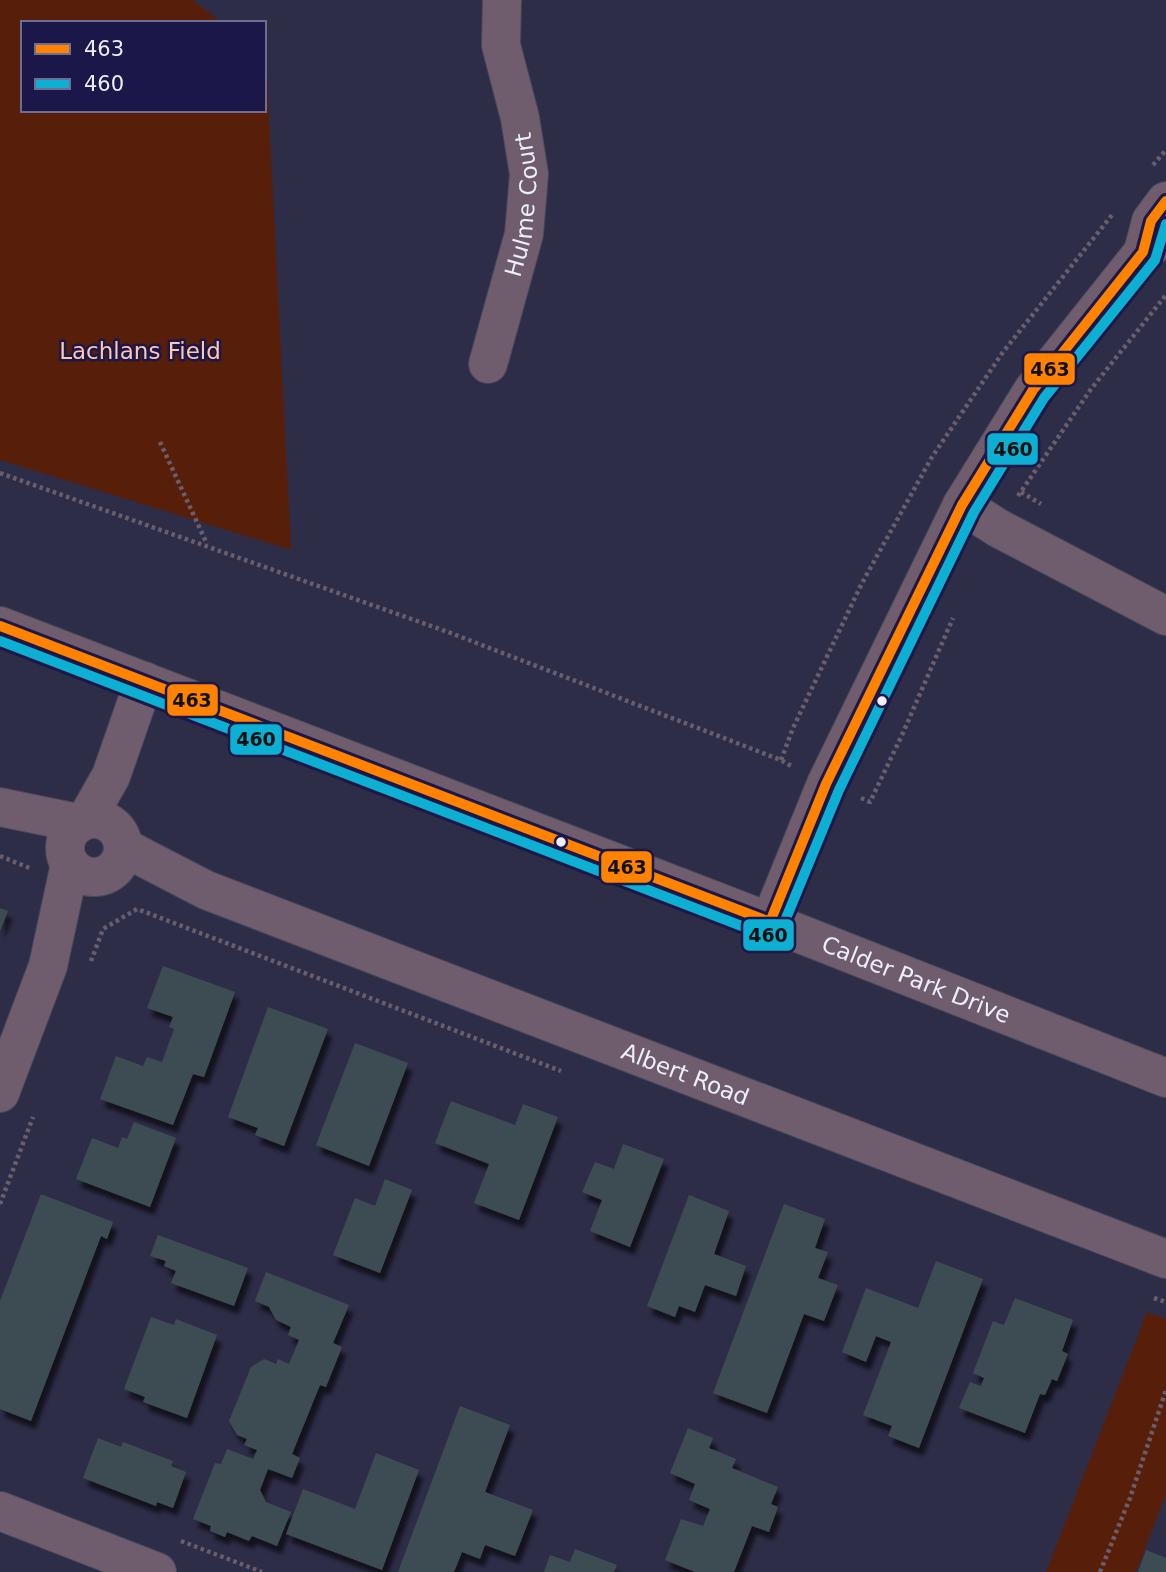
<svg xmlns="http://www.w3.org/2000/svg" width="1166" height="1572" font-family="'DejaVu Sans',sans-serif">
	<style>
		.green { fill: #571f0a }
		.building { fill: #3e4c53; filter: url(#shadow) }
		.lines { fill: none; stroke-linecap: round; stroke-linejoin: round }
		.minor-casing { stroke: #47475b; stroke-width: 40 }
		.path { stroke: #695e6d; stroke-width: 4.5; stroke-dasharray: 3.5 3.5; stroke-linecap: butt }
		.minor { stroke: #6f5d6d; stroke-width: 38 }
		.bus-1-casing { stroke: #1b1749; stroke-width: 16 }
		.bus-2-casing { stroke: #1b1749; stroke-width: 16 }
		.bus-1 { stroke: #ff8200; stroke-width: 10 }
		.bus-2 { stroke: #0dafd3; stroke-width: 10 }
		.bus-dot { fill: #eceefb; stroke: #1b1749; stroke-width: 2.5 }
		.labels { text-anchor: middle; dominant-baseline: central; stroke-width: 5; stroke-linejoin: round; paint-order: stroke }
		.street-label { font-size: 23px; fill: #eceefb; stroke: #1b1749 }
		.park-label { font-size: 23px; fill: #fec5b0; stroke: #1b1749 }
		.line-badge { stroke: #1b1749; stroke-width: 2.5 }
		.pale-badge-label { font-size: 19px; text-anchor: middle; font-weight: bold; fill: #111 }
	</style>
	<defs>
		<filter id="shadow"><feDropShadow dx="4.5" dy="8" stdDeviation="2" flood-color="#0009"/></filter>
	</defs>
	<rect width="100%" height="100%" fill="#2e2d48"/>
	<g class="green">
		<polygon points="0,0 193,0 222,23 23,23 23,110 264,110 264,57 266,58 291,550 0,460"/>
		<polygon points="1147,1312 1166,1319 1166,1494 1136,1572 1046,1572"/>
	</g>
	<g class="building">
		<polygon points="0,908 8,911 0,931"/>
		<polygon points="163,966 235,992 204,1077 193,1074 173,1125 100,1099 116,1056 143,1066 147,1057 162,1062 174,1029 169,1027 173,1017 147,1008"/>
		<polygon points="268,1007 328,1029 284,1146 255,1135 258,1128 228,1117"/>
		<polygon points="355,1043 408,1063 369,1166 316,1145"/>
		<polygon points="451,1101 515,1125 523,1104 558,1117 519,1220 474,1203 489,1164 435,1143"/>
		<polygon points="134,1122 176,1138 150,1207 76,1179 92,1138 118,1148 122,1137 127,1139"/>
		<polygon points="623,1144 664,1159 630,1247 590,1231 602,1200 582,1192 595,1162 614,1169"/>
		<polygon points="385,1179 412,1190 380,1273 333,1255 355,1198 375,1206"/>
		<polygon points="41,1194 113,1222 107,1239 101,1236 31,1421 0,1409 0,1301"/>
		<polygon points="689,1195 729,1211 714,1254 746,1266 736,1296 705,1285 695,1312 679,1306 675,1317 647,1306"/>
		<polygon points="784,1204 825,1219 815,1248 828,1252 818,1278 838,1285 824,1321 804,1314 767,1413 713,1393"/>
		<polygon points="158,1235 248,1268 234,1306 171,1283 176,1271 164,1266 166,1261 150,1256"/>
		<polygon points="936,1261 983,1279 919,1448 888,1436 892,1426 863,1415 891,1342 876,1336 866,1362 842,1352 866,1288 918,1308"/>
		<polygon points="266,1272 349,1305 333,1343 342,1347 326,1387 320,1385 292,1454 300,1458 292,1478 268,1469 260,1490 266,1502 291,1512 277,1546 252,1536 249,1541 227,1532 225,1537 210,1531 211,1526 193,1519 215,1463 221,1464 227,1449 253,1459 257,1450 244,1445 247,1439 237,1435 229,1421 251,1367 264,1359 276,1364 278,1359 289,1364 299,1340 288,1335 291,1327 276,1320 269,1307 255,1301"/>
		<polygon points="1015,1298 1073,1320 1062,1351 1068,1354 1057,1381 1052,1379 1045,1395 1040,1394 1025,1433 959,1408 970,1382 981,1386 984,1378 973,1373 993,1321 1004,1325"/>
		<polygon points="151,1317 174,1325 176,1319 217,1335 187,1418 143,1402 145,1397 124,1389"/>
		<polygon points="460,1406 510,1425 485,1492 533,1510 515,1556 485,1545 480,1559 462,1552 454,1572 398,1572"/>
		<polygon points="688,1428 713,1438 709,1448 736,1459 732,1468 778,1487 771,1504 778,1507 769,1532 752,1526 734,1572 695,1572 665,1560 681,1519 703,1526 710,1509 689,1500 695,1484 670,1473"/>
		<polygon points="98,1438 121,1447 123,1442 173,1461 171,1466 186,1472 173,1508 157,1502 156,1506 83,1478"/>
		<polygon points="376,1453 419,1470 382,1570 286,1534 303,1489 355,1509"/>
		<polygon points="575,1549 617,1565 614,1572 544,1572 550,1555 570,1562"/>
		<polygon points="1146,1550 1166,1558 1166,1572 1138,1572"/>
	</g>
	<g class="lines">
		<g class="minor-casing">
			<g id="minor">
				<polyline points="1143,252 1151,221 1166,201"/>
				<path id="s1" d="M488,364L524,234L529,174L520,118L501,45L502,0"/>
				<polyline points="962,505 998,528 1166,616"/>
				<path id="s2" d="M0,626L770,922L1166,1078"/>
				<polyline points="0,807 78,823"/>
				<circle cx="94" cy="848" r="29"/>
				<polyline points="86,820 111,776 144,681"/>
				<path id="s3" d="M123,847L206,890L1166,1259"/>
				<polyline points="770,922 826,784 962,505 1033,390 1143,252 1166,236"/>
				<polyline points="0,1093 48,966 70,864"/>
				<polyline points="0,1511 157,1572"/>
			</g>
		</g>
		<g class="path">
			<polyline points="1153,165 1166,150"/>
			<polyline points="160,442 207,544"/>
			<polyline points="0,473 448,632 781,760 793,767"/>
			<polyline points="1021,492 1041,504"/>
			<polyline points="1018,496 1091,389 1166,295"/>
			<polyline points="781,760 793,728 862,583 932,457 1003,352 1112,215"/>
			<polyline points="861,798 870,802 902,735 953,618"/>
			<polyline points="0,856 32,869"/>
			<polyline points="91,961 103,929 137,909 561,1071"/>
			<polyline points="0,1204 33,1117"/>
			<polyline points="1154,1298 1166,1302"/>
			<polyline points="181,1541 262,1572"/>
			<polyline points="1100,1572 1130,1498 1166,1390"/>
		</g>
		<use href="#minor" class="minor"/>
		<g class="bus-1-casing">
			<g id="bus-1">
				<polyline points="0,626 770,922"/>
				<polyline points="770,922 826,784 962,505 1033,390 1143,252 1151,221 1166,201"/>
			</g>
		</g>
		<g class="bus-2-casing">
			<polyline id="bus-2" points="0,641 765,935 774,935 782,928 839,790 974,512 1044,398 1155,260 1166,224"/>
		</g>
		<use href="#bus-1" class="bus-1"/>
		<use href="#bus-2" class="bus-2"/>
	</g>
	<g class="bus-dot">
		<circle cx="882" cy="701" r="6"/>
		<circle cx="561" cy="842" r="6"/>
	</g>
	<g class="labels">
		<g class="street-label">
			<text stroke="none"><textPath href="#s1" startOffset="164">Hulme Court</textPath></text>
			<text stroke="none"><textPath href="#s2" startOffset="982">Calder Park Drive</textPath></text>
			<text stroke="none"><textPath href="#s3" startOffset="607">Albert Road</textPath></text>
		</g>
		<g class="park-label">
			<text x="140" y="351">Lachlans Field</text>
		</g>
	</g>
	<g class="line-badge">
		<rect x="1023" y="352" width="53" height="34" rx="7" fill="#ff8200"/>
		<rect x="986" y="432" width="53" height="34" rx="7" fill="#0dafd3"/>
		<rect x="166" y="683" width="53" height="34" rx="7" fill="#ff8200"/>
		<rect x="229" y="723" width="54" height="33" rx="7" fill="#0dafd3"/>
		<rect x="600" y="850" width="53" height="34" rx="7" fill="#ff8200"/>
		<rect x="742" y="918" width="53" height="34" rx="7" fill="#0dafd3"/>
	</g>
	<g class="pale-badge-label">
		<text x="1050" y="376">463</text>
		<text x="1013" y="456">460</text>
		<text x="192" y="707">463</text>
		<text x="256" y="746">460</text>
		<text x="627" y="874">463</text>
		<text x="768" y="942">460</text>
	</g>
	<rect x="21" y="21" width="245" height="91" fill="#1b1749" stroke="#6f6d90" stroke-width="2"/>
	<rect x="35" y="44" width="35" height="10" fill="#ff8200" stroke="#6f6d90" stroke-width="2"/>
	<text x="84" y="56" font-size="21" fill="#eceefb">463</text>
	<rect x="35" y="79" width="35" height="10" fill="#0dafd3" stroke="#6f6d90" stroke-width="2"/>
	<text x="84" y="91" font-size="21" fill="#eceefb">460</text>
</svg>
